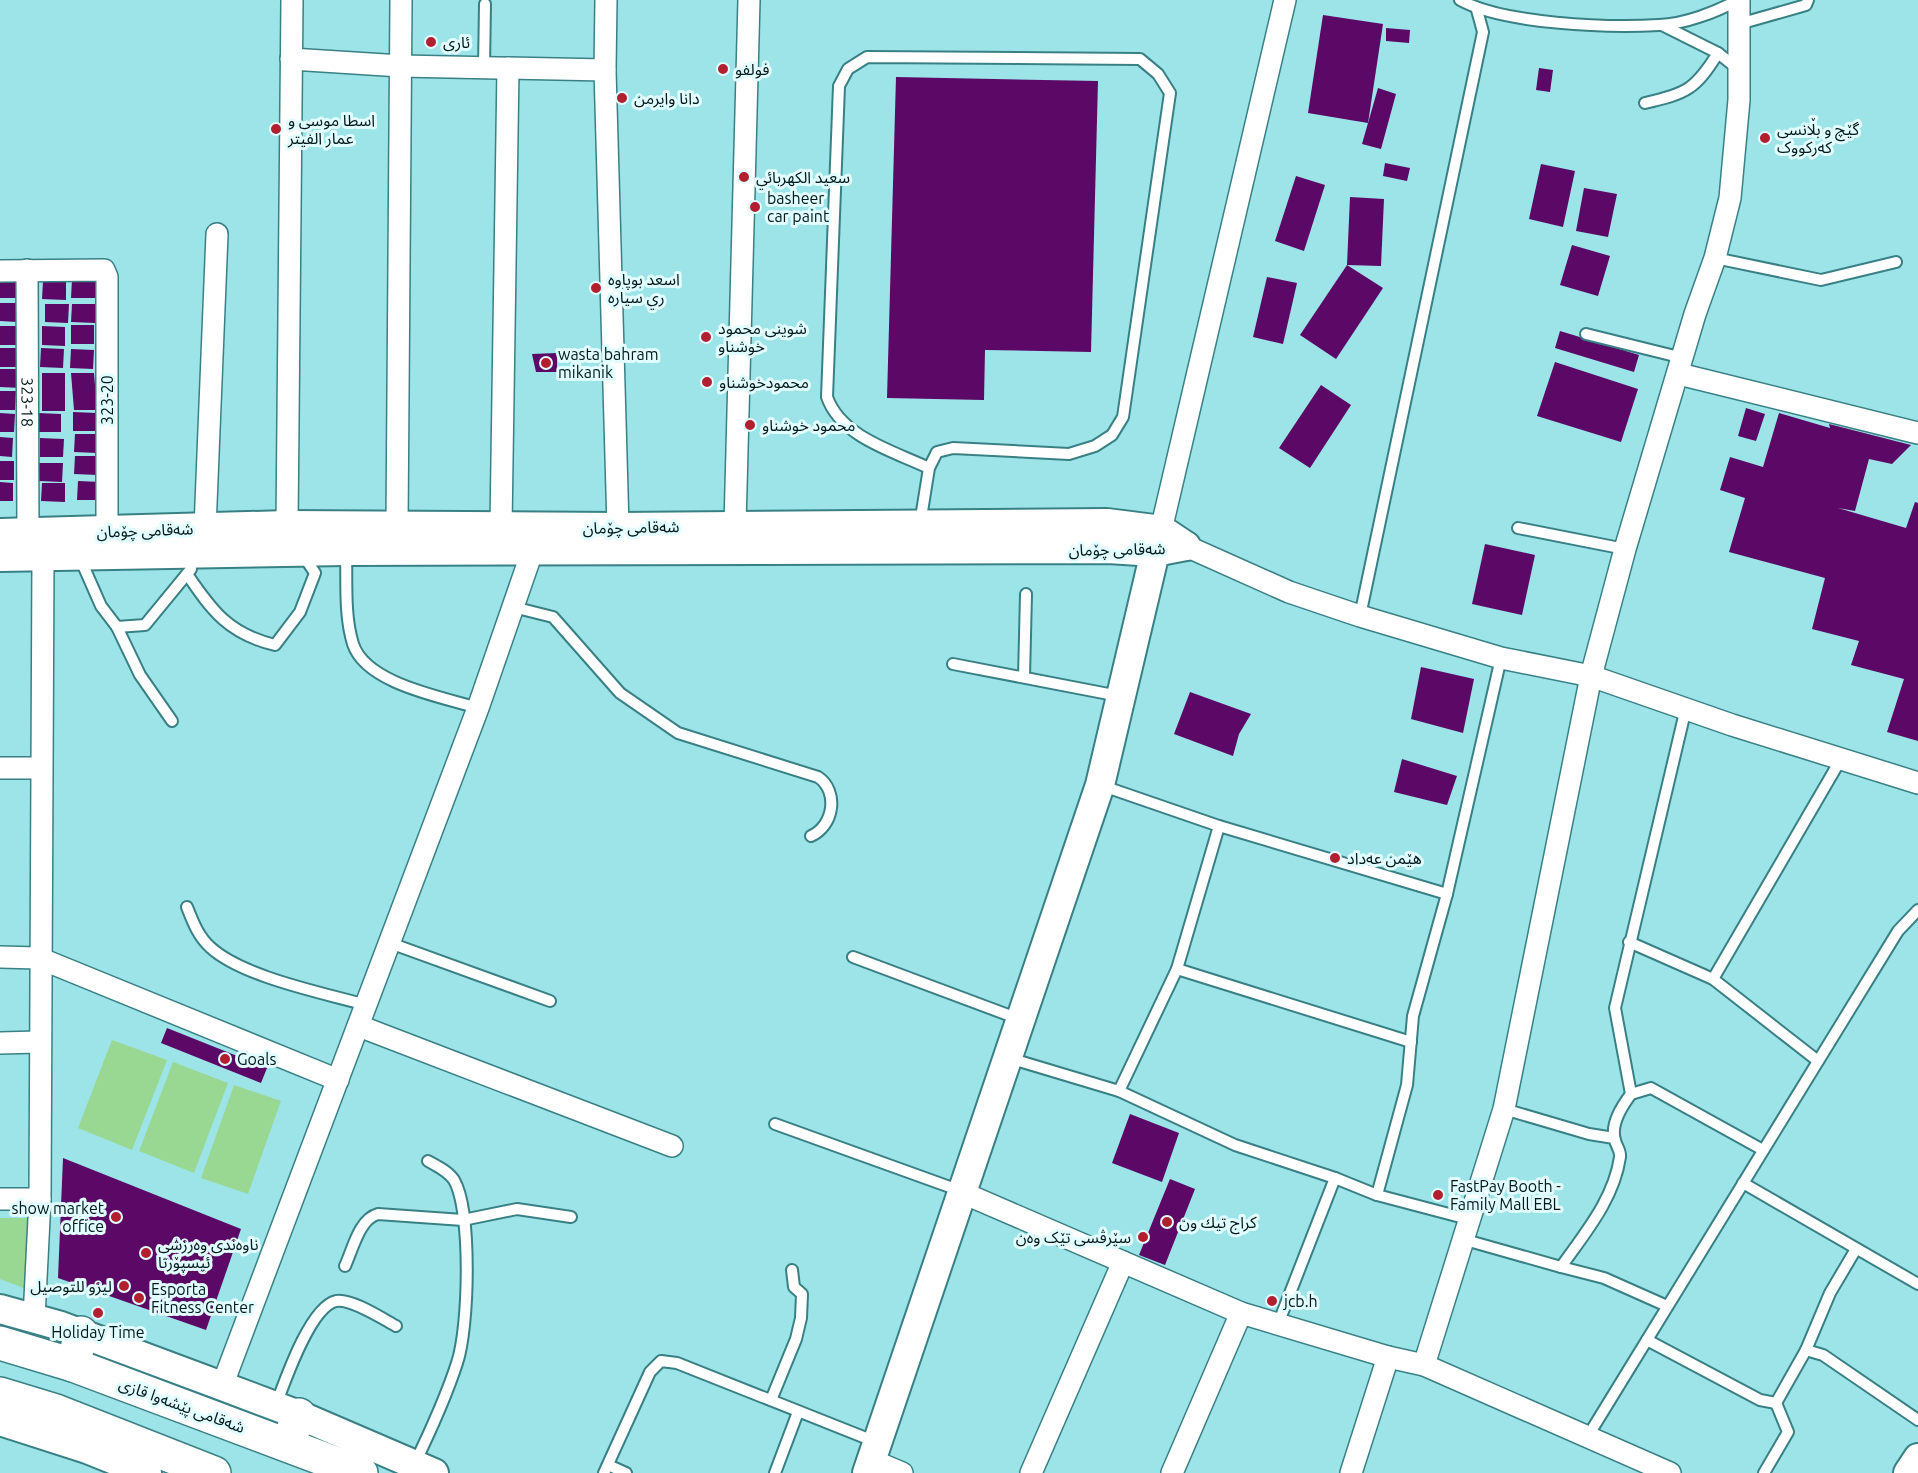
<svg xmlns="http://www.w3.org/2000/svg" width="1918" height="1473" font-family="Ubuntu,'Noto Sans Arabic',sans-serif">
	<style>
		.green { fill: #99d892 }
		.building { fill: #5b0866 }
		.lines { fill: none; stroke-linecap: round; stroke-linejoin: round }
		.lane-casing { stroke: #398085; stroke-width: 14 }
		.street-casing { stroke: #398085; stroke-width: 24 }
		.secondary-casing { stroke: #398085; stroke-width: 32 }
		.highway-casing { stroke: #398085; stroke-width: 36 }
		.lane { stroke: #fff; stroke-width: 10 }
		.street { stroke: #fff; stroke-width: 21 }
		.secondary { stroke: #fff; stroke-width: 28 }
		.highway { stroke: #fff; stroke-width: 33 }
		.poi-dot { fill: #b22030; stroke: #e1fdff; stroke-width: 2 }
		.labels { text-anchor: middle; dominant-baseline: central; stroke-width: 6; stroke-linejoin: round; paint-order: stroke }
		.poi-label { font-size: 16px; fill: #00181a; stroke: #e1fdff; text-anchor: start }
		.street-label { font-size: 16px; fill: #00181a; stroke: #e1fdff }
	</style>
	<rect width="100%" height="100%" fill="#9de4e9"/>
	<g class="green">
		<polygon points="112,1040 167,1060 132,1150 78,1128"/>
		<polygon points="173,1062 228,1083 194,1173 139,1151"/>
		<polygon points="234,1085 281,1101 248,1194 201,1178"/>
		<polygon points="0,1218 30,1218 29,1290 0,1279"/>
	</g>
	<g class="building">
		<polygon points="1323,15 1383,24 1368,123 1308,113"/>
		<polygon points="1386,28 1410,30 1409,43 1386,41"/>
		<polygon points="1539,68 1553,70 1550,92 1536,90"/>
		<polygon points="896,77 1098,81 1091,352 985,350 984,400 887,398"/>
		<polygon points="1378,88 1396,94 1381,149 1362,144"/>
		<polygon points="1385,163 1410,168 1407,181 1383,176"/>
		<polygon points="1541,164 1575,171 1563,227 1529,219"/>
		<polygon points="1296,176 1325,185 1304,251 1275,241"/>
		<polygon points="1584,188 1617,194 1608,237 1576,231"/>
		<polygon points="1350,197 1384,199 1381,266 1347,265"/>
		<polygon points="1572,245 1610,256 1598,296 1560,285"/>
		<polygon points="1347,265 1383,288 1336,359 1300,335"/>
		<polygon points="1267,277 1297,283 1283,344 1253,337"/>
		<polygon points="0,279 17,280 17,298 0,298"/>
		<polygon points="72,279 95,280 95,298 71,298"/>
		<polygon points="43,281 66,281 66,300 42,299"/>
		<polygon points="0,303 17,303 17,322 0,321"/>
		<polygon points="45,304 69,304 68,323 45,322"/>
		<polygon points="72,304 95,304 95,323 71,322"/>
		<rect x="71" y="325" width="23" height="19"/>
		<rect x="0" y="326" width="17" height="19"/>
		<polygon points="42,326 65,327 65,346 42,345"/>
		<polygon points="1560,331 1639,355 1634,372 1555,348"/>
		<rect x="0" y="348" width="17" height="19"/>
		<polygon points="41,348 64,349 63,368 40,367"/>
		<polygon points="71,349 94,350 93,369 70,368"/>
		<polygon points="557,353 557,372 536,372 532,354"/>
		<polygon points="1555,362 1638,389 1621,442 1537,416"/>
		<polygon points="0,369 21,369 21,388 0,387"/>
		<rect x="42" y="373" width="23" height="38"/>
		<polygon points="71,373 94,373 97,410 74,410"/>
		<polygon points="1321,385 1351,405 1310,468 1279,448"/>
		<polygon points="0,391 16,391 15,410 0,410"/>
		<polygon points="1746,408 1765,414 1756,441 1738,436"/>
		<polygon points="73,412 97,413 96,431 73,431"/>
		<polygon points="0,413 15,414 14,432 0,432"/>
		<polygon points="38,413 61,414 61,432 38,432"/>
		<polygon points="1779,413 1830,428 1829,424 1911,445 1892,464 1869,459 1855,511 1838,508 1906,528 1915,502 1918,503 1918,741 1887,732 1904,679 1851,665 1859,641 1812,629 1825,578 1729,552 1745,498 1720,490 1730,457 1763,467"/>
		<polygon points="75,434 98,434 97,453 74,452"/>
		<polygon points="0,437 13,438 12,457 0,456"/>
		<polygon points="40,438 64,439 63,457 40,457"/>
		<polygon points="75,456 98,456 98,475 74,474"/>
		<rect x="0" y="461" width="14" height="19"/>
		<polygon points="39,463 63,463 62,482 39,481"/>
		<polygon points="78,481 101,482 101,500 77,500"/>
		<polygon points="0,482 13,483 13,501 0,501"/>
		<polygon points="42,483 65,483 65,502 41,501"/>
		<polygon points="1485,544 1535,555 1522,615 1472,604"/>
		<polygon points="1421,667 1474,679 1463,733 1411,719"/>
		<polygon points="1190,692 1251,714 1239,734 1233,756 1174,734"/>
		<polygon points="1402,759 1457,776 1447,805 1394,792"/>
		<polygon points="167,1028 267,1068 261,1083 161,1043"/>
		<polygon points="1130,1114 1179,1133 1162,1182 1112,1163"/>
		<polygon points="63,1158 241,1229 206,1330 58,1278"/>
		<polygon points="1170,1179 1195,1189 1165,1265 1139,1255"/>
	</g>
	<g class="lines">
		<g class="lane-casing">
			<g id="lane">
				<path d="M1460,0C1503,24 1608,28 1659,25C1685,24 1716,12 1738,0"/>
				<polyline points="1739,24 1806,5 1808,0"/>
				<polyline points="1662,25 1718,53 1738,69"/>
				<polyline points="484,68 485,4"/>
				<path d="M1645,103C1687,93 1695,90 1718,53"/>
				<polyline points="1715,258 1821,280 1896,262"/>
				<polyline points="1586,334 1683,358"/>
				<path d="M920,524L929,468L937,452L953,448L1069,454L1095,446L1112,435L1123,417L1170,93L1158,74L1140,59L867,57L848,69L839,86L827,397C841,437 893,451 929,468"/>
				<polyline points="1518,528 1625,549"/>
				<path d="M346,551C347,581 344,615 353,644C366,684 443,697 478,708"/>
				<polyline points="79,556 101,606 117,627 145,625 191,569"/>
				<path d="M187,574C212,611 229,634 275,645L300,612L315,573L303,555"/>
				<path d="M513,607L553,617L620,693L678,733L818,777C839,791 834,826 811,836"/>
				<polyline points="1360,616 1483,32 1477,10"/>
				<polyline points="117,627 140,675 172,721"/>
				<polyline points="953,664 1119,696"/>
				<polyline points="1024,677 1026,594"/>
				<polyline points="1100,785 1219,826 1447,894"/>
				<path d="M187,907C193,922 198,936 210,947C242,977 324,993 366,1005"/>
				<polyline points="1629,942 1713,979 1818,1061"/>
				<polyline points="390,943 550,1001"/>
				<polyline points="853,957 1019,1019"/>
				<polyline points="1177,969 1411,1042"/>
				<polyline points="1713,979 1841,759"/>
				<polyline points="1009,1058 1119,1091 1235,1145 1335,1178"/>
				<polyline points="1119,1091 1177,969 1219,826"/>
				<polyline points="1631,1094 1615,1008 1686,708"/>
				<polyline points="1504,1109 1589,1134 1614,1138"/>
				<polyline points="775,1124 961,1191"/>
				<polyline points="1743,1183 1918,1284"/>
				<polyline points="1377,1195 1407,1085 1413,1016 1447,894 1501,658"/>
				<polyline points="1462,1239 1561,1267"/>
				<path d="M345,1266C353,1249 359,1219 378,1214L463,1220L517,1209L571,1217"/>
				<path d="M1667,1306L1604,1278L1561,1267C1585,1233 1614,1199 1620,1157C1621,1151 1616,1146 1615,1140C1610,1124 1622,1106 1631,1094L1651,1088L1763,1150"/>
				<polyline points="1278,1324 1335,1178 1377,1195 1468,1219"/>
				<polyline points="1647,1340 1760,1400 1776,1403 1806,1350 1823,1355 1918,1420"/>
				<polyline points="1806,1350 1830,1293 1856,1249"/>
				<polyline points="771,1400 796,1339 801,1318 802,1294 794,1287 792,1270"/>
				<path d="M276,1405C285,1381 310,1307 336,1301C351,1298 383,1319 396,1326"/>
				<polyline points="1588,1436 1898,931 1918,910"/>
				<path d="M414,1465C430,1432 446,1397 457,1363C469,1328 472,1211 454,1180C448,1171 437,1166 428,1161"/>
				<polyline points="608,1465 626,1473"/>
				<polyline points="604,1473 650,1372 661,1361 677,1363 876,1442"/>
				<polyline points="775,1473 798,1412"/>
				<polyline points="1764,1473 1788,1432 1776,1403"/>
			</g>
		</g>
		<g class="street-casing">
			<g id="street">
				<polyline points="606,0 605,70 618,527"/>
				<polyline points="291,59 401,66 605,70"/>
				<path id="s1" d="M27,270L28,533"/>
				<polyline points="0,271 104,270 107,277 107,532"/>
				<polyline points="1679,374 1918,433"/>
				<polyline points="287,525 292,0"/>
				<polyline points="397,525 401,0"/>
				<polyline points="735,525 749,0"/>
				<polyline points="501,526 508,68"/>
				<polyline points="205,528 217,234"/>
				<polyline points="1158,543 1285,0"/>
				<polyline points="1186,546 1289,592 1360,616 1501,658 1591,676 1732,725 1918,783"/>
				<polyline points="0,768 41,768"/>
				<polyline points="0,957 39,958 338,1080"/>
				<polyline points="359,1026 672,1146"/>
				<polyline points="0,1043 39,1042"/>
				<polyline points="961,1192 1241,1313 1388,1357 1424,1365 1670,1473"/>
				<polyline points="0,1199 40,1199"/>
				<polyline points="34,1318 40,1199 43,557"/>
				<polyline points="1424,1365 1504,1109 1591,676 1625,549 1695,314 1715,258 1730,198 1739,100 1739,0"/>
				<polyline points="222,1386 478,708 532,552"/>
				<polyline points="871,1460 902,1473"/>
				<polyline points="1031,1473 1123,1262"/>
				<polyline points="1172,1473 1241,1313"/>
				<polyline points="1351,1473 1388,1357"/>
			</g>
		</g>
		<g class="secondary-casing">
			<g id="secondary">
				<polyline points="0,533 287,525 618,527 1107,523 1162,530 1186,546"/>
				<polyline points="0,557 346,551 1108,549 1155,552 1186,546"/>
				<polyline points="0,1309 61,1326 222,1386 299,1415 434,1473"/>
				<polyline points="0,1421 87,1449 147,1473"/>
				<polyline points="867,1473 1100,785 1155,552"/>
				<polyline points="1908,1473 1918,1458"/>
			</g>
		</g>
		<g class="highway-casing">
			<g id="highway">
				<polyline points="0,1343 73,1365 361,1473"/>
				<polyline points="73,1365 81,1333"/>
				<polyline points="0,1394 56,1411 214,1473"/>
				<polyline points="288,1443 299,1415"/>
			</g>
		</g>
		<use href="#lane" class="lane"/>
		<use href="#street" class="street"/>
		<use href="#secondary" class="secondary"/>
		<use href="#highway" class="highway"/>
	</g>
	<g class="poi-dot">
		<circle cx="431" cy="42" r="6"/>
		<circle cx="723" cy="69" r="6"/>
		<circle cx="622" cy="98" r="6"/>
		<circle cx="276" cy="129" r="6"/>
		<circle cx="1765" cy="138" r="6"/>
		<circle cx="744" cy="177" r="6"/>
		<circle cx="755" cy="207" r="6"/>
		<circle cx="596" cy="288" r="6"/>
		<circle cx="706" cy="337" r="6"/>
		<circle cx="546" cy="363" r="6"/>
		<circle cx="707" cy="382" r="6"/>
		<circle cx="750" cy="425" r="6"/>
		<circle cx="1335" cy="858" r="6"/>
		<circle cx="225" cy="1059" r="6"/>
		<circle cx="1438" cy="1195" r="6"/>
		<circle cx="116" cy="1217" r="6"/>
		<circle cx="1167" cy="1222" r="6"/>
		<circle cx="1143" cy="1237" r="6"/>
		<circle cx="146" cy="1253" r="6"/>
		<circle cx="124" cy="1286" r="6"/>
		<circle cx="139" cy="1298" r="6"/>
		<circle cx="1272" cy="1301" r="6"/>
		<circle cx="98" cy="1313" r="6"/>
	</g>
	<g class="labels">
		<g class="poi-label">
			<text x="443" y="42">ئارى</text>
			<text x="735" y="69">فولفو</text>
			<text x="634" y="98">دانا وایرمن</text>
			<text x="288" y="120">اسطا موسى و<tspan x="288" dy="18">عمار الفيتر</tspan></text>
			<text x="1777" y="129">گێچ و بڵانسی<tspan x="1777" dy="18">کەرکووک</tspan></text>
			<text x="756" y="177">سعيد الكهربائي</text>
			<text x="767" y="198">basheer<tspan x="767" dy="18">car paint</tspan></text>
			<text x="608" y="279">اسعد بوپاوه<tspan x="608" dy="18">ري سياره</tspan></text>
			<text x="718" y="328">شوينى محمود<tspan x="718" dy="18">خوشناو</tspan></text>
			<text x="558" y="354">wasta bahram<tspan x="558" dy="18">mikanik</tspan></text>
			<text x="719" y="382">محمودخوشناو</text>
			<text x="762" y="425">محمود خوشناو</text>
			<text x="1347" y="858">هێمن عەداد</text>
			<text x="237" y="1059">Goals</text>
			<text x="1450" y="1186">FastPay Booth -<tspan x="1450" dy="18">Family Mall EBL</tspan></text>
			<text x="104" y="1208" text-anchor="end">show market<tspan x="104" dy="18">office</tspan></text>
			<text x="1179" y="1222">كراج تيك ون</text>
			<text x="1131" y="1237" text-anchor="end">سێرڤسی تێک وەن</text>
			<text x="158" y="1244">ناوەندی وەرزشی<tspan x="158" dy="18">ئیسپۆرتا</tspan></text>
			<text x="112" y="1286" text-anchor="end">ليزو للتوصيل</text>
			<text x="151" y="1289">Esporta<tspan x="151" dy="18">Fitness Center</tspan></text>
			<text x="1284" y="1301">jcb.h</text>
			<text x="98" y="1332" text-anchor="middle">Holiday Time</text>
		</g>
		<g class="street-label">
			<text transform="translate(107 400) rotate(-90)">323-20</text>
			<text stroke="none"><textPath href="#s1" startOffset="132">323-18</textPath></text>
			<text transform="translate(631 527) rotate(-1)">شەقامی چۆمان</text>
			<text transform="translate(145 530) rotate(-2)">شەقامی چۆمان</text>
			<text transform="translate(1117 549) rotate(-1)">شەقامی چۆمان</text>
			<text transform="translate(182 1405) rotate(20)">شەقامی پێشەوا قازی</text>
		</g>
	</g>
</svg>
